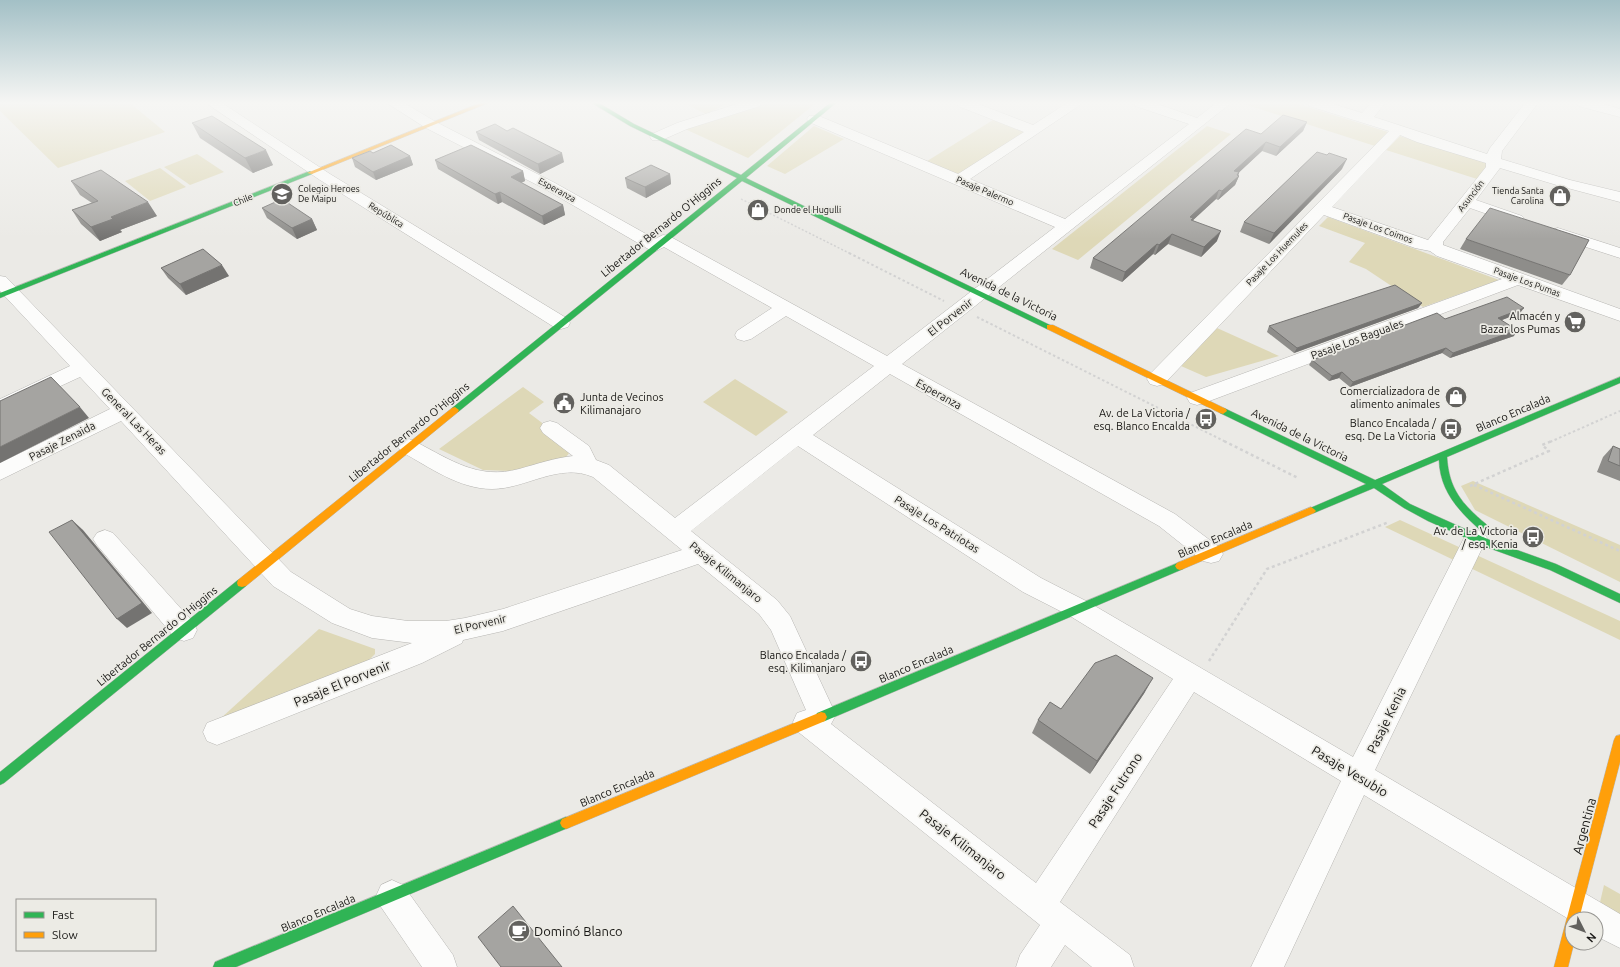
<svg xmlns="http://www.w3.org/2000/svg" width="1620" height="967" font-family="Ubuntu,sans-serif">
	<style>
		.green { fill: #ded8b7 }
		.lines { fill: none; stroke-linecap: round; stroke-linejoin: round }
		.street-casing { stroke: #b7b6b3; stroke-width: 1 }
		.fast-casing { stroke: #b7b6b3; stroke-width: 1 }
		.slow-casing { stroke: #b7b6b3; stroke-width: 1 }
		.path-far2 { stroke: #d2d2d2; stroke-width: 1.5; stroke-dasharray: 2 2; stroke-linecap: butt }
		.path-far1 { stroke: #d2d2d2; stroke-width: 2; stroke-dasharray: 2.5 2.5; stroke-linecap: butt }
		.path { stroke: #d2d2d2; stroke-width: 2.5; stroke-dasharray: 3 3; stroke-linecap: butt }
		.street { fill: #fcfcfb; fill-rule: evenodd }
		.fast { fill: #30b455; fill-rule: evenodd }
		.slow { fill: #ff9f0a; fill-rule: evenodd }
		.wall { fill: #8e8d8a }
		.shaded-wall { fill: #747371 }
		.building { fill: #a5a4a1; stroke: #747371 }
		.labels { text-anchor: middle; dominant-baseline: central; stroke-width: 3.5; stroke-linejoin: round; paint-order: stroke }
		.far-poi-label { font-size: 9px; fill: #181715; stroke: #ecebe5; text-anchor: start }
		.far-street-label { font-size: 9px; fill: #181715; stroke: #ecebe5 }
		.street-label { font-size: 11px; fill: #181715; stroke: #ecebe5 }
		.poi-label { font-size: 11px; fill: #181715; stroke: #ecebe5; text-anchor: end }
		.near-street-label { font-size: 13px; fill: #181715; stroke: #ecebe5 }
		.near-poi-label { font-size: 13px; fill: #181715; stroke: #ecebe5; text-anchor: start }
	</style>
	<rect width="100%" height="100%" fill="#ebeae6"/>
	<g class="green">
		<polygon points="0,103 130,103 165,132 58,168 0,111"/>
		<polygon points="684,103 729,103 706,114"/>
		<polygon points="767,103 816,103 748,158 685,129"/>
		<polygon points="1241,103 1295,103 1388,132 1375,146"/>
		<polygon points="993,120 1025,132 957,177 924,163"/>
		<polygon points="814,126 844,139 785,174 767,166"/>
		<polygon points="1207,126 1231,134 1078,260 1052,249"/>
		<polygon points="1400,136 1489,164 1477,179 1386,150"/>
		<polygon points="197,154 224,172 190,185 164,167"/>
		<polygon points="160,168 186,187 150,201 125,181"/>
		<polygon points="1328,217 1499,280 1423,307 1366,269 1349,262 1365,243 1319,226"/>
		<polygon points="1217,328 1279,356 1206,377 1181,366"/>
		<polygon points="735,379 788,412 756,436 703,402"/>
		<polygon points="523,387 544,402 529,413 574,447 566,457 512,471 483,470 439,449"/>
		<polygon points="1473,481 1620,545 1620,582 1475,510 1461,486"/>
		<polygon points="1400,520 1620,621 1620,640 1385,527"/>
		<polygon points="319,629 375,649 375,654 366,663 220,719"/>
		<polygon points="1604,885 1620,894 1620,924 1598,911"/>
	</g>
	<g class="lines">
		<g class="street-casing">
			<g id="street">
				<polygon points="206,103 222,103 330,174 568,319 570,323 568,327 561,329 554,327 320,180"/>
				<path d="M387,103H404L436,122L555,183L655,239L663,235L669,236L887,356L1055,227L809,122L807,119L809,116H819L958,174L1024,132L958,106L957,103H976L1033,125L1067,103H1083L970,179L1065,219L1189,124L1135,106L1134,103H1155L1197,118L1216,103H1231L902,364L1175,514L1219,547L1223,554L1219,561L1211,563L1203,561L1159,526L890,374L813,435L1041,578L1088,602L1353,757L1467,532L1475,529L1483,532L1487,538L1375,770L1620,914V948L1596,936V919H1572V921L1364,795L1284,967H1251L1341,781L1194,692L1060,902L1130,955L1134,967H1092L1065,945L1051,967H1016L1020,955L1040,925L797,731L793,722L797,713L806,710L771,630L759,614L698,564L503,631L463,640L462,643L422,663L217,745L207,741L203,732L207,723L412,643L372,638L332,623L273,586L121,421L0,480V463L110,409L80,377L0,414V399L70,366L0,291V276L6,277L291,572L350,609L372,616L408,621H446L465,618L503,609L682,550L593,477C559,462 526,489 492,489C459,489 429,467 402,452L398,447L402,442L409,439L416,442C451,460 478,480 519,469C537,464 554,458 573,456L543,433L540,428L543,423L550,421L557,423L589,446L596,460L609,465L675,518L874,366L786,316L751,339L744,341L737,339L735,335L737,331L772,308L664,247L656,251L650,250L545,189L426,128ZM798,446L1023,592L1070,616L1173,679L1036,883L831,724L836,715L790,616L777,600L691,531Z"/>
				<polygon points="740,103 761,103 760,106 687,129 662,140 652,140 650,137 652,134 677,123"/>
				<path d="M1308,103H1330L1362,113L1371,103H1385L1374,117L1487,154L1490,148L1525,103H1538L1502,151L1501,159L1570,180L1620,192V202L1560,186L1500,168L1476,200L1522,216L1524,219L1522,222L1516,224L1510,222L1470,208L1443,242V245L1620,309V321L1518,285L1204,403L1197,405L1190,403L1187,398L1190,393L1502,279L1437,256L1430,251L1415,248L1324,215L1164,384L1157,386L1150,384L1147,379L1150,374L1389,131L1309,106ZM1400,135L1417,142L1486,163V167L1428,240L1332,207Z"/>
				<polygon points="1577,103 1600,103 1620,109 1620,117 1578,106"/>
				<polygon points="1558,228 1620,248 1620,258 1552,236 1550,233 1552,230"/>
				<polygon points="105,530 113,533 193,622 197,630 193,638 184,641 175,638 97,545 93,539 97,533"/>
				<polygon points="392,880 403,885 453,955 457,967 422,967 381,907 376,896 381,885"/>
			</g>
		</g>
		<g class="fast-casing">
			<g id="fast">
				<polygon points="592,103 599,103 634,124 741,175 830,103 836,103 746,178 1054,327 1053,329 1047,329 742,181 458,412 452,412 451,410 452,408 737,178 630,126"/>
				<polygon points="310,171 313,173 312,174 0,298 0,293"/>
				<path d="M1620,377V383L1447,457C1449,489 1462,504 1486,524L1488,527L1486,530H1480C1458,510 1440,491 1439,460L1382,484L1410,504L1434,515L1492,541L1556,564L1620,594V603L1550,570L1486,547L1428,521L1404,508L1374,488L1314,513H1308L1306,511L1308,509L1366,484L1220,413L1219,411L1223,408L1226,409L1375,480Z"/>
				<polygon points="1180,562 1183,563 1185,566 1183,569 825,721 821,722 817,721 815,717 817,713"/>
				<polygon points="242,579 246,580 247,583 246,586 4,783 0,785 0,772 238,580"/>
				<polygon points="566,817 570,819 572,823 570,827 236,967 213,967 215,962"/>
			</g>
		</g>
		<g class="slow-casing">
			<g id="slow">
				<polygon points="480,103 488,103 312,174 307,173"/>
				<polygon points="1047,325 1053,325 1226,409 1227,411 1223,414 1220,413 1047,329"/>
				<polygon points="455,407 459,410 458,412 246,586 242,587 238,586 237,583 238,580 452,408"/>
				<polygon points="1311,507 1314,509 1316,511 1314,513 1183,569 1180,570 1177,569 1175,566 1177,563"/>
				<polygon points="821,712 825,713 827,717 825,721 566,829 562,827 560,823 562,819"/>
				<polygon points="1620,735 1620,762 1579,919 1572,919 1572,943 1574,943 1568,967 1554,967 1614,740 1616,736"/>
			</g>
		</g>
		<polyline class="path-far2" points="741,199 851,254"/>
		<g class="path-far1">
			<polyline points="849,253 944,301"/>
			<polyline points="977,317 1226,442"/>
			<polyline points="1550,442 1620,411"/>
		</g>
		<g class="path">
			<polyline points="1224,441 1298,478"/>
			<polyline points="1474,485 1620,551"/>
			<polyline points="1470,486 1549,451 1542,445 1552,441"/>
			<polyline points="1209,661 1267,569 1389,522"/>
		</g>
		<use href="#street" class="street"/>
		<use href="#fast" class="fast"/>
		<use href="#slow" class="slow"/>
	</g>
	<g class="wall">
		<polygon points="1307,122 1303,131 1276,156 1262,151 1239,172 1238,175 1239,176 1235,185 1218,200 1216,199 1193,220 1217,241 1201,257 1168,244 1155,255 1153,254 1122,282 1090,268 1093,258 1261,134"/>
		<polygon points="192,123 273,165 253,173 200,138"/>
		<polygon points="476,132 564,162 540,174 479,140"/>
		<polygon points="373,153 410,156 413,165 376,180 355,167 352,158"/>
		<polygon points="435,160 523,171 525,181 521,183 563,205 565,215 544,225 502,202 498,204 438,169"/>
		<polygon points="1342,169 1269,244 1240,232 1244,222"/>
		<polygon points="670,174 671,184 646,198 627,188 625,178"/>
		<polygon points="71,181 157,216 120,230 122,232 100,241 81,224 72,210 92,203 80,195"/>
		<polygon points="262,208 312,219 317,230 297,239 267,218"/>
		<polygon points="1466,239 1570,275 1562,285 1460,249"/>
		<polygon points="161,268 229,276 186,295 168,278"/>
		<polygon points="1422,303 1418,308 1294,353 1267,332 1269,326"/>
		<polygon points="1520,313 1502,320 1514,336 1450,358 1442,353 1350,387 1339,378 1329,381 1309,365 1312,360 1445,319"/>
		<polygon points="1613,446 1620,449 1620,481 1597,472 1603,457"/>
		<polygon points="1145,692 1090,774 1032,733 1038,720"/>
	</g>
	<g class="shaded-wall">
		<polygon points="1307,122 1303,131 1276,156 1280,147"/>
		<polygon points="1266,142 1262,151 1231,180 1234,171"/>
		<polygon points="266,150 273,165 253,173 245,158"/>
		<polygon points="562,153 564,162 540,174 538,164"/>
		<polygon points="410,156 413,165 376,180 373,172"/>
		<polygon points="1347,159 1342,169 1269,244 1274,233"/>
		<polygon points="523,171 525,181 513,186 511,177"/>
		<polygon points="1239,172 1238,177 1239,176 1235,185 1218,200 1222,191"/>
		<polygon points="670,174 671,184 646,198 645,187"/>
		<polygon points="1219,190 1216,199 1191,222 1190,217"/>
		<polygon points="500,192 502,202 498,204 495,194"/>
		<polygon points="148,202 157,216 120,230 122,232 100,241 91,227 111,217"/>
		<polygon points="563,205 565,215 544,225 542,216"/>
		<polygon points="312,219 317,230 297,239 292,228"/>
		<polygon points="1221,231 1217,241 1201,257 1204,247"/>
		<polygon points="1172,234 1168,244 1155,255 1159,245"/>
		<polygon points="1157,244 1153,254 1122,282 1125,272"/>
		<polygon points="222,265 229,276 186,295 180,284"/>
		<polygon points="1422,303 1418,308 1294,353 1297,348"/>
		<polygon points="1524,308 1520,313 1494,323 1498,318"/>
		<polygon points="1517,330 1514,336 1450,358 1453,353"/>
		<polygon points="1446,348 1442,353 1350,387 1353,382"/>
		<polygon points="1342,372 1339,378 1329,381 1332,376"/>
		<polygon points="80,407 89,418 0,463 0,447"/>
		<polygon points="72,520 83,530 152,613 127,628 117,619"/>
		<polygon points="1153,678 1145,692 1090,774 1097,761"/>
	</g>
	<g class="building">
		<polygon points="1283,115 1307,122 1280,147 1266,142 1234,171 1239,172 1237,175 1239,176 1222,191 1219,190 1190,217 1193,218 1191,220 1221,231 1204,247 1172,234 1159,245 1157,244 1125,272 1093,258 1246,129 1261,134"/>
		<polygon points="212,116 266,150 245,158 192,123"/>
		<polygon points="495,124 507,131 513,128 562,153 538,164 476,132"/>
		<polygon points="391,145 410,156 373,172 352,158 370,151 373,153"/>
		<polygon points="471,145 523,171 511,177 563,205 542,216 500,192 495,194 435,160"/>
		<polygon points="1317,152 1327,155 1329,153 1347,159 1274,233 1244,222"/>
		<polygon points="651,165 670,174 645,187 625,178"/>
		<polygon points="101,170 148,202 111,217 113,219 91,227 72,210 98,201 71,181"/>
		<polygon points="282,199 312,219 292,228 262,208"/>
		<polygon points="1490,208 1589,240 1570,275 1466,239"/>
		<polygon points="203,249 222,265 180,284 161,268"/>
		<polygon points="1395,285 1422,303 1297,348 1269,326"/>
		<polygon points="1507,297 1524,308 1498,318 1517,330 1453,353 1446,348 1353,382 1342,372 1332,376 1312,360 1437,313 1445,319"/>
		<polygon points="51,377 80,407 0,447 0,401"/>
		<polygon points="1613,446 1620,449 1620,466 1608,461"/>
		<polygon points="72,520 142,603 117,619 49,532"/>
		<polygon points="1116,655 1153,678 1097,761 1038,720 1050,702 1061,709 1095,663"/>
		<polygon points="513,906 562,967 501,967 478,937"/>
	</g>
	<linearGradient id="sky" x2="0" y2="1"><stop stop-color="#a3c0c6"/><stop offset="0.43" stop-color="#f6f6f4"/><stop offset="1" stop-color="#f6f6f4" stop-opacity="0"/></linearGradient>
	<rect width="1620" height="239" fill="url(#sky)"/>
	<defs>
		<g id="school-disc" transform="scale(1.15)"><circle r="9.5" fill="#62615e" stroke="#ecebe5"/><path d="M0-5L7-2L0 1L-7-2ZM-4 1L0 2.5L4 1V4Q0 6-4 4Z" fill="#fff"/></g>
		<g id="shop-disc" transform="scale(1.15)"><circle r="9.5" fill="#62615e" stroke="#ecebe5"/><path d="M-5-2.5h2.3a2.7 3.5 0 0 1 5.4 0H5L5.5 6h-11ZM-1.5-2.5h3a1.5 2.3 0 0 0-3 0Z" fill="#fff"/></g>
		<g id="supermarket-disc" transform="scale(1.15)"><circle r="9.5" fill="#62615e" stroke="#ecebe5"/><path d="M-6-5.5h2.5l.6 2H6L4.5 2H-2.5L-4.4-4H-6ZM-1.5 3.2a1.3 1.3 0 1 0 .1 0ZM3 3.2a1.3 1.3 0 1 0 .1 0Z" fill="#fff"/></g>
		<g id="civic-disc" transform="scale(1.15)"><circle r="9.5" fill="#62615e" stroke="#ecebe5"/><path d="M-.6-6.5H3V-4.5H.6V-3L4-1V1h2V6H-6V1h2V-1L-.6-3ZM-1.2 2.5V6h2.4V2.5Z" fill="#fff"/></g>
		<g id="bus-disc" transform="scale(1.15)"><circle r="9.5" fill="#62615e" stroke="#ecebe5"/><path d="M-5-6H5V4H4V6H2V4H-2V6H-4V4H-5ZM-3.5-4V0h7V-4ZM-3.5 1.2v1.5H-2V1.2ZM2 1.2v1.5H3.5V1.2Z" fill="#fff"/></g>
		<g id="cafe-disc" transform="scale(1.15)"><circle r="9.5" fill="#62615e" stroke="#ecebe5"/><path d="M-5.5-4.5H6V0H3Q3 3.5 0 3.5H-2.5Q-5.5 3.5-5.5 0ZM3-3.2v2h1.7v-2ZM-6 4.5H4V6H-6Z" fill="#fff"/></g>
	</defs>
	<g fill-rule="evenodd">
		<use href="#school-disc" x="282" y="194"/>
		<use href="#shop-disc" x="1560" y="196"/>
		<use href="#shop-disc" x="758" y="210"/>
		<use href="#supermarket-disc" x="1575" y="322"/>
		<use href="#shop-disc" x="1456" y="397"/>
		<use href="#civic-disc" x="564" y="403"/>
		<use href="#bus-disc" x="1206" y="419"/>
		<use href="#bus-disc" x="1451" y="429"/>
		<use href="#bus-disc" x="1533" y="537"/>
		<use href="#bus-disc" x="861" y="661"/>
		<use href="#cafe-disc" x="519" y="931"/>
	</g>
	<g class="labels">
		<g class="far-poi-label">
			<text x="298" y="189">Colegio Heroes<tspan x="298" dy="10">De Maipu</tspan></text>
			<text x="1544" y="191" text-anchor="end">Tienda Santa<tspan x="1544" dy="10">Carolina</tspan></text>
			<text x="774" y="210">Donde el Hugulli</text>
		</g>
		<g class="far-street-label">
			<text transform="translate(557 190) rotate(29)">Esperanza</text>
			<text transform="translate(985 191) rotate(23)">Pasaje Palermo</text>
			<text transform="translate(1471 196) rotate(-52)">Asunción</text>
			<text transform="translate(243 200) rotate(-22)">Chile</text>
			<text transform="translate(386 215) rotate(32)">República</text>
			<text transform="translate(1378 228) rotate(20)">Pasaje Los Coimos</text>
			<text transform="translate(1277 254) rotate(-46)">Pasaje Los Huemules</text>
			<text transform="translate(1527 282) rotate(20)">Pasaje Los Pumas</text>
		</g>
		<g class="street-label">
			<text transform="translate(661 227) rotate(-39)">Libertador Bernardo O'Higgins</text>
			<text transform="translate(1009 294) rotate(26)">Avenida de la Victoria</text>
			<text transform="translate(950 317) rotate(-38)">El Porvenir</text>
			<text transform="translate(1357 339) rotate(-20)">Pasaje Los Baguales</text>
			<text transform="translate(939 394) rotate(29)">Esperanza</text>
			<text transform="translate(1513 413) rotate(-23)">Blanco Encalada</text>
			<text transform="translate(134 421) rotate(46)">General Las Heras</text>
			<text transform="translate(409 432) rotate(-39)">Libertador Bernardo O'Higgins</text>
			<text transform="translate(1300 435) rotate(26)">Avenida de la Victoria</text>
			<text transform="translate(62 441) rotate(-27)">Pasaje Zenaida</text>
			<text transform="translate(937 524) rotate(32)">Pasaje Los Patriotas</text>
			<text transform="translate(1215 539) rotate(-23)">Blanco Encalada</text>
			<text transform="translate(726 572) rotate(39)">Pasaje Kilimanjaro</text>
			<text transform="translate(480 624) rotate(-13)">El Porvenir</text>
			<text transform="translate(157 636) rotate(-39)">Libertador Bernardo O'Higgins</text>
			<text transform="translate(916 664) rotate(-23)">Blanco Encalada</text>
			<text transform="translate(617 788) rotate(-23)">Blanco Encalada</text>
			<text transform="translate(318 913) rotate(-23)">Blanco Encalada</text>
		</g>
		<g class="poi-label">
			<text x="1560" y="316">Almacén y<tspan x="1560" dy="13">Bazar los Pumas</tspan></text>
			<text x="1440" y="391">Comercializadora de<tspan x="1440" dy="13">alimento animales</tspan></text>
			<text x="580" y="397" text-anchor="start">Junta de Vecinos<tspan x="580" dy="13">Kilimanajaro</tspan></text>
			<text x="1190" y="413">Av. de La Victoria /<tspan x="1190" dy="13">esq. Blanco Encalda</tspan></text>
			<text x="1436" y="423">Blanco Encalada /<tspan x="1436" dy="13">esq. De La Victoria</tspan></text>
			<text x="1518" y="531">Av. de La Victoria<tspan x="1518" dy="13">/ esq. Kenia</tspan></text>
			<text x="846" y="655">Blanco Encalada /<tspan x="846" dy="13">esq. Kilimanjaro</tspan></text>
		</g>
		<g class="near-street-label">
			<text transform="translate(342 683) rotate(-22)">Pasaje El Porvenir</text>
			<text transform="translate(1386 720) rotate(-64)">Pasaje Kenia</text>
			<text transform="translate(1350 771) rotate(31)">Pasaje Vesubio</text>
			<text transform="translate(1115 790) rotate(-57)">Pasaje Futrono</text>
			<text transform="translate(1584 826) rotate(-75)">Argentina</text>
			<text transform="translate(963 844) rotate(38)">Pasaje Kilimanjaro</text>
		</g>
		<g class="near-poi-label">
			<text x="534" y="931">Dominó Blanco</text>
		</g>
	</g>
	<rect x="16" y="899" width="140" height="52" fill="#ecebe5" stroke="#979692"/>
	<rect x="24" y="912" width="20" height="6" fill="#30b455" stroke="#979692"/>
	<text x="52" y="919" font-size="12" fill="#181715">Fast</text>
	<rect x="24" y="932" width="20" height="6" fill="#ff9f0a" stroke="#979692"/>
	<text x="52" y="939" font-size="12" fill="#181715">Slow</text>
	<g transform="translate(1584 931) rotate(132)"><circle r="19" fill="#ecebe5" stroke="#979692"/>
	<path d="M0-3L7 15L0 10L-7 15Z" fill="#62615e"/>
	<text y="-6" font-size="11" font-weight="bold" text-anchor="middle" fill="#181715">N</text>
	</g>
</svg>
